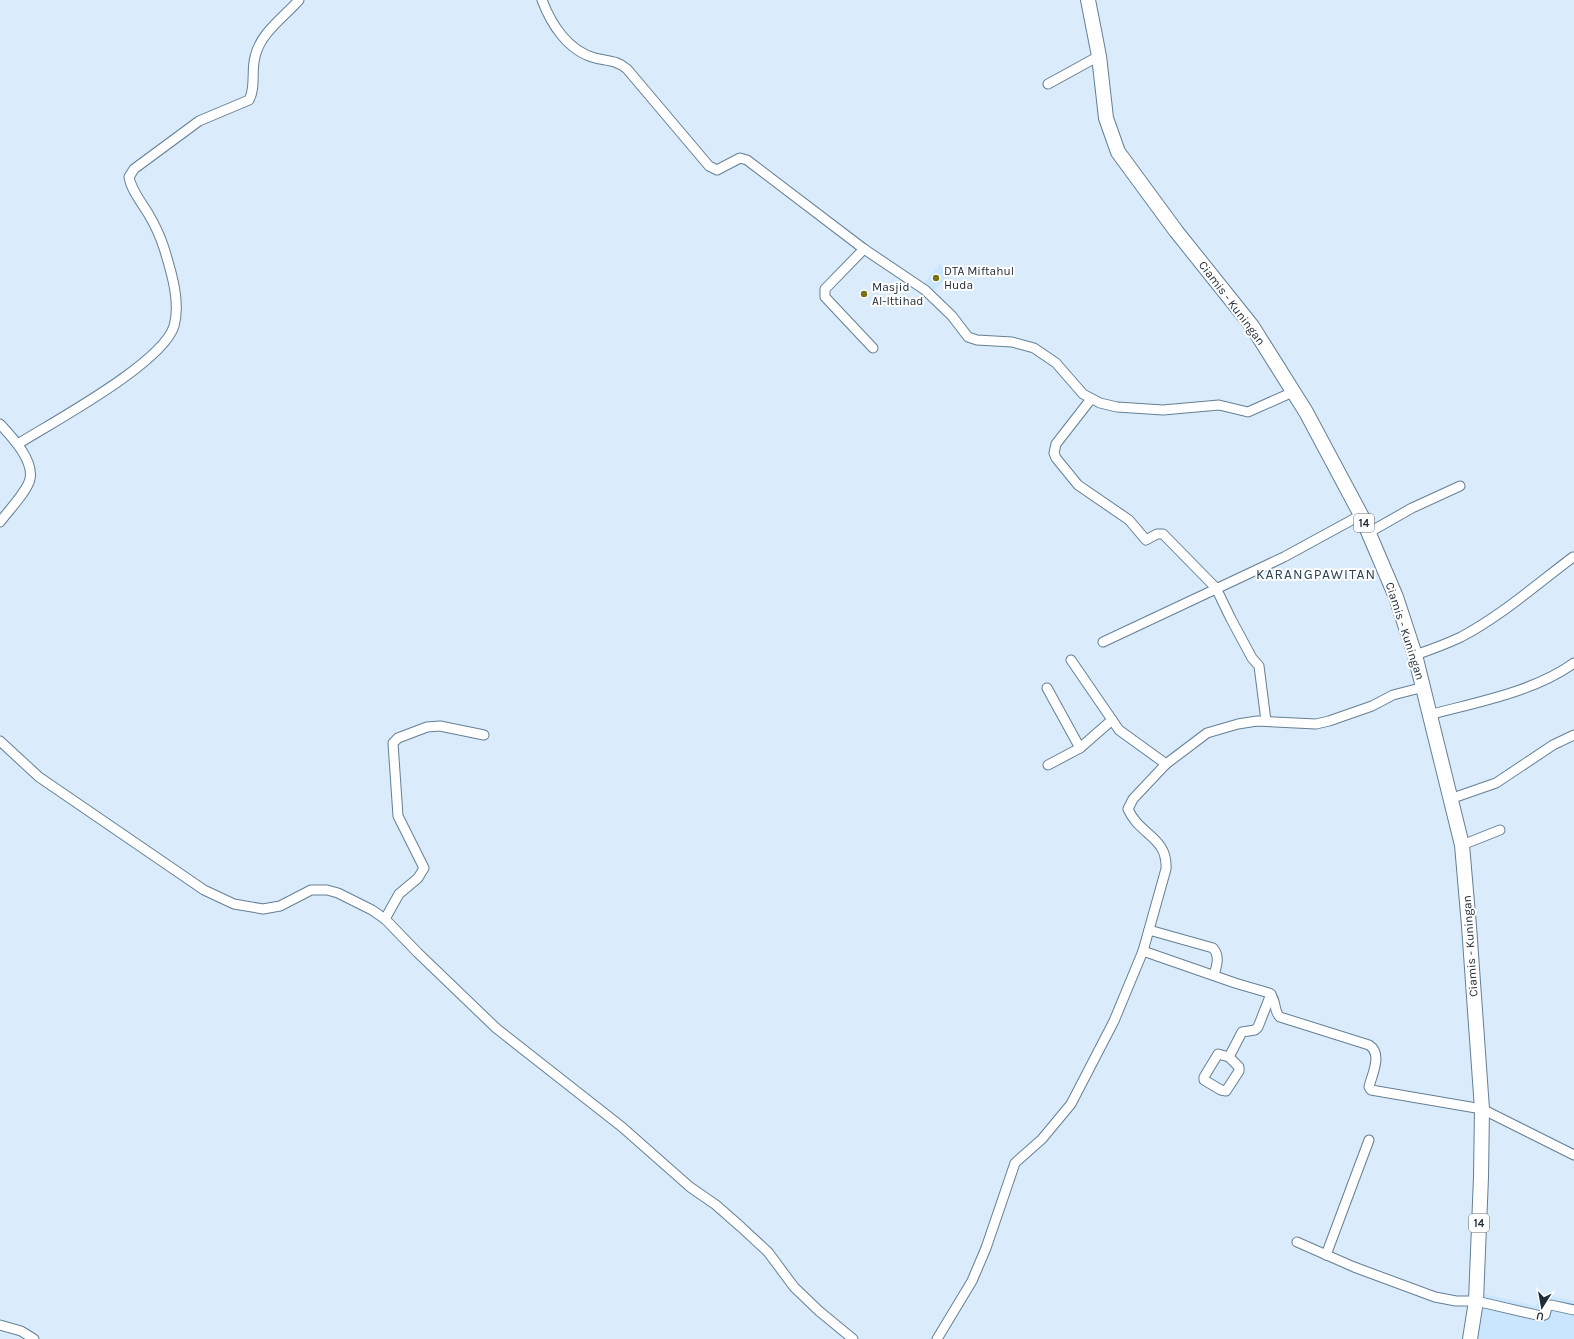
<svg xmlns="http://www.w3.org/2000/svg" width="1574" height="1339" font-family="Karla,sans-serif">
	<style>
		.built { fill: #c9e6fe }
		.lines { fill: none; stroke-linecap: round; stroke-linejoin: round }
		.minor-casing { stroke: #647f95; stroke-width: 11 }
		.trunk-casing { stroke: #647f95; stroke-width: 16 }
		.minor { stroke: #fff; stroke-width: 9 }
		.trunk { stroke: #fff; stroke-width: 14 }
		.poi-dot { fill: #797316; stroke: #fff; stroke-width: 1.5 }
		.labels { text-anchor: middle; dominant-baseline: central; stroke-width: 4; stroke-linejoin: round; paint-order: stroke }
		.shield { fill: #fff; stroke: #646b72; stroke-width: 1 }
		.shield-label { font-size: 11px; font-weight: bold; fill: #212c36 }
		.poi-label { font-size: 12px; fill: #212c36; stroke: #fff; text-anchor: start }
		.street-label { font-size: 12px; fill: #212c36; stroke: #fff }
		.quarter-label { font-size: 14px; letter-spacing: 1px; fill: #2c4458; stroke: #fff }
	</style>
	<rect width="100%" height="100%" fill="#daecfb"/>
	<g class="built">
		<polygon points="940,264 950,273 932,293 923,284"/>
		<polygon points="1480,1293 1536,1306 1539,1298 1541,1298 1542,1294 1574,1301 1574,1339 1474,1339"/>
	</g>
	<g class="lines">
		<g class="minor-casing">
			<g id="minor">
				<path d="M542,0C551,24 568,51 595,58C607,61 617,60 627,69L709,166L717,170L740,158L747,160L864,249L925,290L952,316L968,337L977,340L1012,342L1034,348L1056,363L1083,394L1100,403L1117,407L1163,410L1219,405L1248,412L1293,392"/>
				<polyline points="1048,84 1099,56"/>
				<polyline points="864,249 825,289 825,297 873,348"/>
				<polyline points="1091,399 1056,444 1054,453 1056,458 1078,485 1129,520 1146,540 1157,534 1163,534 1216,588 1231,619 1252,658 1259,666 1266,721"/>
				<path d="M0,424C12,437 34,460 30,479C27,492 8,511 0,522"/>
				<path d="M18,444C53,422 163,363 174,326C181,302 171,271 164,248C160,236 155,225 149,215C142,203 131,190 129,177L134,169L199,121L249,100C256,87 251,71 255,57C260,33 284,17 299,0"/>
				<polyline points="1368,533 1412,508 1460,486"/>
				<polyline points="1103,642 1284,557 1361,515"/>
				<path d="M1415,655C1430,650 1446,644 1461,637C1501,616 1537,584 1573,557"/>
				<polyline points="1071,660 1119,730 1166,764 1207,733 1238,724 1257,721 1316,724 1329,721 1372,706 1393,695 1424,687"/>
				<polyline points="1047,688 1080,748 1112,720"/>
				<path d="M1429,715C1477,702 1534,692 1574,663"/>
				<polyline points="0,741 39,777 204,890 234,904 263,909 280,906 311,890 327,890 338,893 372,910 385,919 418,953 496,1028 622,1127 690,1187 716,1205 741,1227 768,1252 794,1287 819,1311 853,1339"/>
				<polyline points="1048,765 1080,748"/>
				<polyline points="1450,799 1496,783 1553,745 1574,735"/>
				<polyline points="1462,845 1500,830"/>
				<polyline points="385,919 399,894 418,878 424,868 398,816 393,743 398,738 427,727 440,726 484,735"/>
				<path d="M1149,930L1213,948C1220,956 1217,965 1214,975"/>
				<path d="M1143,951L1235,983L1269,993C1277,999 1273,1011 1280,1017L1369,1045C1383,1054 1372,1074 1369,1087L1371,1090L1482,1109L1574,1155"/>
				<polygon points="1218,1054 1229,1057 1239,1067 1239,1071 1226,1091 1221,1090 1204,1080 1204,1077"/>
				<polyline points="1229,1057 1242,1032 1255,1030 1258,1027 1271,994"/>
				<polyline points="1297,1242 1354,1267 1435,1297 1456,1301 1476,1301 1541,1316 1545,1315 1547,1307 1551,1305 1574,1310"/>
				<polyline points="1326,1255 1369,1140"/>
				<polyline points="0,1325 21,1331 34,1339"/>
				<path d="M937,1339L972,1281L986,1248L1015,1163L1042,1139L1071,1104L1114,1021L1143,951L1166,869C1168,837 1139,835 1128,809L1133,799L1166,764"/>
			</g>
		</g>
		<g class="trunk-casing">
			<polyline id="trunk" points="1088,0 1099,56 1106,118 1118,152 1176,231 1252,326 1306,412 1361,515 1396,597 1415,655 1462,845 1469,926 1482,1109 1481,1177 1476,1301 1470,1339"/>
		</g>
		<use href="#minor" class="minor"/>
		<use href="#trunk" class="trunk"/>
	</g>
	<g class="poi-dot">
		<circle cx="936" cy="278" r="4"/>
		<circle cx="864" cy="294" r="4"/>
	</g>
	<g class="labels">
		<g class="shield">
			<rect x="1354" y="514" width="20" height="18" rx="3"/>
			<rect x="1469" y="1214" width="20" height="18" rx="3"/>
		</g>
		<g class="shield-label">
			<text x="1364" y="523">14</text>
			<text x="1479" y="1223">14</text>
		</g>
		<g class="poi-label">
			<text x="944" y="271">DTA Miftahul<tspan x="944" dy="14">Huda</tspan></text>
			<text x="872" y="287">Masjid<tspan x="872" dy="14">Al-Ittihad</tspan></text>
		</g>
		<g class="street-label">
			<text transform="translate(1232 303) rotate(53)">Ciamis - Kuningan</text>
			<text transform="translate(1405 631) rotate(72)">Ciamis - Kuningan</text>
			<text transform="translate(1470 946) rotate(-94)">Ciamis - Kuningan</text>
		</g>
		<g class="quarter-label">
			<text x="1316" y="574">KARANGPAWITAN</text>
		</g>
	</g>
	<g transform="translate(1542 1307) rotate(191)" stroke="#ffffff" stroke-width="3" paint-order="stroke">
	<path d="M0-3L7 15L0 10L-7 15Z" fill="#212c36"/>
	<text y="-6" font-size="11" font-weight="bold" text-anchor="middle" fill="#212c36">U</text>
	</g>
</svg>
